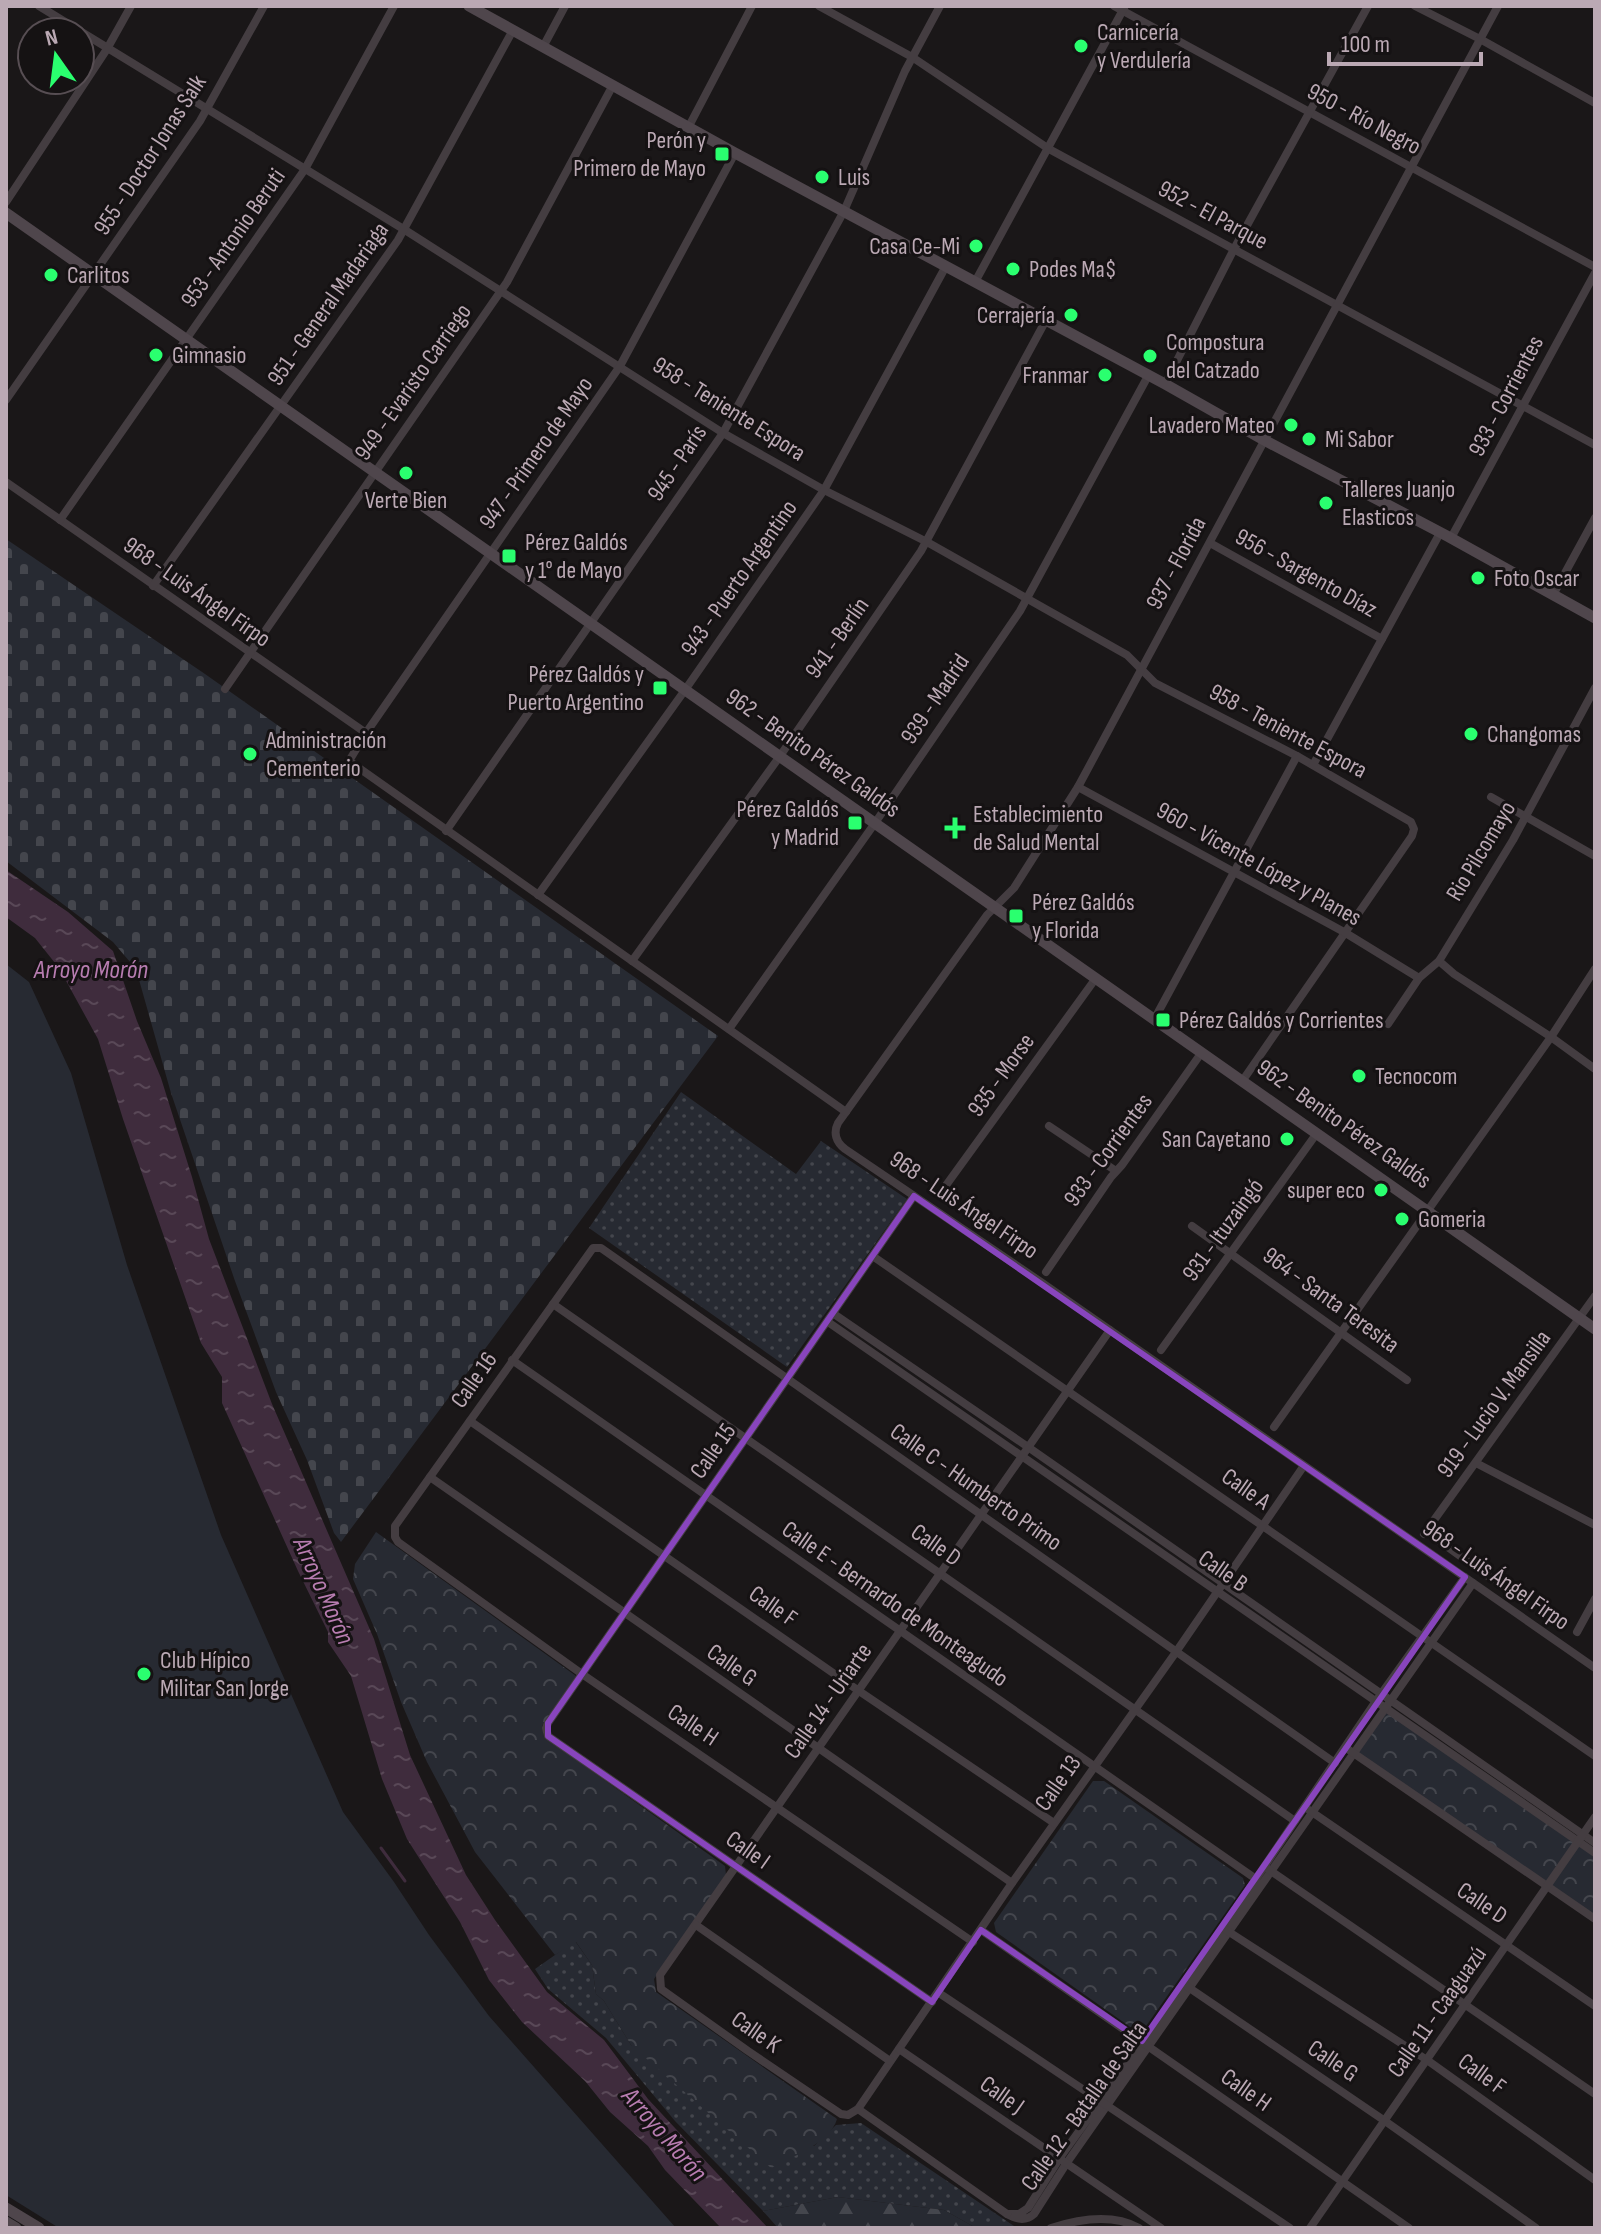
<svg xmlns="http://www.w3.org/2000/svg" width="1601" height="2234" font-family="'Sofia Sans Condensed',sans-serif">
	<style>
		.grass { fill: url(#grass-dots) }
		.forest { fill: url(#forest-firs) }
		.cemetery { fill: url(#cemetery-stones) }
		.park { fill: url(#park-crowns) }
		.garden { fill: #272a32 }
		.water { fill: url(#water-ripples) }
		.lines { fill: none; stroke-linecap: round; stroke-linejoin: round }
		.stream { stroke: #3f2c3d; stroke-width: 3 }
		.street { stroke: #443d41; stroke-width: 8 }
		.secondary { stroke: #4f464c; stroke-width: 11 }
		.marked { fill: none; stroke: #8845bd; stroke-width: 6; stroke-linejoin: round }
		.poi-dot { fill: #2aff6f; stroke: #151213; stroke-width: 3 }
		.labels { text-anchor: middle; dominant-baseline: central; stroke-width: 6; stroke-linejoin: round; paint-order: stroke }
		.poi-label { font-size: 24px; fill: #bba9b4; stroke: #151213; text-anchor: start }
		.street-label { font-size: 24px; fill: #bba9b4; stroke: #151213 }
		.water-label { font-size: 26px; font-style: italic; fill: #b87db1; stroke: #151213 }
	</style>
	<defs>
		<pattern id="grass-dots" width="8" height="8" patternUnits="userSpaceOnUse" patternTransform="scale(2)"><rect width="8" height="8" fill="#272a32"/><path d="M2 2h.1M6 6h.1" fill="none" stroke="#44464d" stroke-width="1.8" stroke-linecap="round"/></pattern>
		<pattern id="forest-firs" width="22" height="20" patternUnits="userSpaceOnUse" patternTransform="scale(2)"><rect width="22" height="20" fill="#272a32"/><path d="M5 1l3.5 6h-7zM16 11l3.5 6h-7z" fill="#44464d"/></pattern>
		<pattern id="cemetery-stones" width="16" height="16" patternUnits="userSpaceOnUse" patternTransform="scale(2)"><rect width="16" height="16" fill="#272a32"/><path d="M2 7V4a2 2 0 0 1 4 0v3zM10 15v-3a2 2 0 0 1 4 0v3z" fill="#44464d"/></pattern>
		<pattern id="park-crowns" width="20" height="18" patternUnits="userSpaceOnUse" patternTransform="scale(2)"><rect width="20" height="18" fill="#272a32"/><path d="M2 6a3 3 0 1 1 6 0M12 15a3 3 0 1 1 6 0" fill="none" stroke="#44464d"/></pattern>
		<pattern id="water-ripples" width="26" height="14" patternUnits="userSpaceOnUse" patternTransform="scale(2)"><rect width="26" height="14" fill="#3f2c3d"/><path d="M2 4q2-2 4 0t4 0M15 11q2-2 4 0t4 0" fill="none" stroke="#594857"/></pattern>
	</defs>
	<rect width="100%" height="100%" fill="#1a1718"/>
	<g class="grass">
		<polygon points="681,1092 796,1174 821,1141 907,1199 787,1367 589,1228"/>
		<polygon points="575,1941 592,1965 596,1994 604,2001 631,2045 814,2146 836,2125 861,2123 1017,2228 976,2228 944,2210 838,2197 763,2211 675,2121 606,2038 548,1989 535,1969"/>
	</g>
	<polygon class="forest" points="838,2197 944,2210 976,2228 778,2228 763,2211"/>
	<polygon class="cemetery" points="6,539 205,674 718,1036 341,1542 334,1533 307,1460 276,1392 235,1281 171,1093 136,969 113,942 6,861"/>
	<g class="park">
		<path d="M376,1532L576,1676L542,1726L544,1737L725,1866L726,1875L654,1979L656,1992L837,2119C830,2143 792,2157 771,2168L631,2045L604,2001L596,1994L592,1965L576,1942L555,1955L475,1852L427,1762L401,1702L377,1634L353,1579L355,1564Z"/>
		<polygon points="1385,1707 1595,1853 1595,1919 1353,1753"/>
		<polygon points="1093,1781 1104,1781 1243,1878 1245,1885 1144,2029 1136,2031 996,1932 994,1923"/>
	</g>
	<polygon class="garden" points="6,964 29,982 71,1073 127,1265 221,1535 343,1812 394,1882 429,1935 489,2016 676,2228 59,2228 6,2195"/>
	<polygon class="water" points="6,870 68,912 113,951 137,1021 161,1078 192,1177 209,1239 272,1404 374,1639 410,1755 466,1875 495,1920 547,1992 604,2040 648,2099 768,2228 721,2228 665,2170 648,2146 610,2112 585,2081 522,2022 489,1980 460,1922 407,1839 382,1779 351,1676 328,1642 328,1632 298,1571 222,1403 222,1377 201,1343 123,1119 98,1039 59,968 35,938 6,917"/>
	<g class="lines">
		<polyline class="stream" points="381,1848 405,1881"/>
		<g class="street">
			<polyline points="39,6 405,230 723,433 824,490 927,542 1127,655 1155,683 1297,756 1411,822 1414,829 1412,836 1243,1080"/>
			<polyline points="819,6 912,57 1049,149 1595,445"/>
			<polyline points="1114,6 1595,267"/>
			<polyline points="1415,6 1480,39 1595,103"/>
			<path d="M1498,6L1078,787L1014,888L987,915L838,1123C833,1133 836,1142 845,1149L1041,1282L1595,1668"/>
			<polyline points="543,47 565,6"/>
			<polyline points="688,128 752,6"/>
			<polyline points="735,153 620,366 366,733 349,761 846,1112"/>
			<polyline points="6,202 107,49 131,6"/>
			<polyline points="975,282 1124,8"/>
			<polyline points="1165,384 1234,249 1368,6"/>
			<polyline points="6,400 200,121 264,6"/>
			<polyline points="6,482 366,733"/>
			<polyline points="60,520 305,169 394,6"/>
			<polyline points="1451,538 1595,273"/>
			<polyline points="1210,543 1382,639"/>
			<polyline points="153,586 398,240 513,30"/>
			<polyline points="1553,595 1595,518"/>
			<polyline points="225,689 507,282 613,85"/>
			<polyline points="1313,765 1440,533"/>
			<polyline points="1078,787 1344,932 1419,978"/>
			<polyline points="1491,797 1595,856"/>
			<polyline points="446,831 723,433 844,211 905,71 940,6"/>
			<polyline points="538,895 685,690 824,490 946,266"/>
			<polyline points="632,961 780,756 921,551 1046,320"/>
			<polyline points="1439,961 1454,974 1551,1037 1595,1069"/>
			<polyline points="1155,1018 1297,756"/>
			<polyline points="1388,1024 1419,978 1439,961 1513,840 1595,688"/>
			<polyline points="729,1029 875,823 1020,611 1148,376"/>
			<polyline points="1049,1126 1116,1171"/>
			<polyline points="939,1195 1096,978"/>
			<polyline points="914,1196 548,1723 546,1728 548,1736 932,2002"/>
			<polyline points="1192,1226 1407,1380"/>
			<polyline points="874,1257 1595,1756"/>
			<polyline points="1046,1272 1111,1177 1122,1165 1202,1052"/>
			<polyline points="553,1304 1295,1821"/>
			<polyline points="834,1314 1028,1447 1595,1843"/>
			<polyline points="828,1322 1595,1853"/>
			<polyline points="1110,1330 660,1975 661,1989 748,2051 841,2114 848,2115 858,2109 1012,1883 1176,1652 1303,1467"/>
			<polyline points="1161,1350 1317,1133"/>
			<polyline points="512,1360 1256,1879"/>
			<polyline points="470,1421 859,1691 1054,1823"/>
			<polyline points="1274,1427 1551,1037 1595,969"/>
			<polyline points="1476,1463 1595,1525"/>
			<polyline points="430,1477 1012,1883"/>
			<polyline points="1427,1532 1492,1579"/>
			<polyline points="1424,1534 1595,1296"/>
			<path d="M1465,1577L1376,1701L1185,1984L1059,2159L1028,2208L1019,2214H1007C1016,2219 1025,2222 1034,2214L1066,2164L1473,1583"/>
			<polyline points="1577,1632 1595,1599"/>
			<polyline points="1349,1750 1595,1919"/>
			<polyline points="1309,1810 1595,2006"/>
			<polyline points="1268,1869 1595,2094"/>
			<polyline points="696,1925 890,2061"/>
			<polyline points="981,1930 1409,2228"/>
			<polyline points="1226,1930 1427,2060 1595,2180"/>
			<polyline points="973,1942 582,1674 398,1542 395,1537 395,1526 593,1248 601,1248 1335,1763"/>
			<polyline points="1188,1987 1385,2121 1536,2228"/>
			<polyline points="939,1993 1290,2228"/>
			<polyline points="899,2049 1161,2228"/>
			<polyline points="858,2109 1007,2214"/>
			<path d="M1051,2228C1079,2219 1112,2213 1139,2228"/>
			<polyline points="1310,2228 1595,1817"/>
		</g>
		<g class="secondary">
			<polyline points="469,6 735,153 1165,384 1264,440 1449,537 1595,618"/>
			<polyline points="6,213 1595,1329"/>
			<polyline points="6,2208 39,2228"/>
			<polyline points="6,2222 16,2228"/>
		</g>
	</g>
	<path class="marked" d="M914,1196L1465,1577L1142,2041L981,1930L932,2002L548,1736V1723Z"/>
	<g class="poi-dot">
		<circle cx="1081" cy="46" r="8"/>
		<rect x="714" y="146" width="16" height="16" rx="4"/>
		<circle cx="822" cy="177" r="8"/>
		<circle cx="976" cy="246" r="8"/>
		<circle cx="1013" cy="269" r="8"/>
		<circle cx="51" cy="275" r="8"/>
		<circle cx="1071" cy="315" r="8"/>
		<circle cx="156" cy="355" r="8"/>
		<circle cx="1150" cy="356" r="8"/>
		<circle cx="1105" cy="375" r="8"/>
		<circle cx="1291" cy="425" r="8"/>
		<circle cx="1309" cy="439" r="8"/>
		<circle cx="406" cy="473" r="8"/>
		<circle cx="1326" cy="503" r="8"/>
		<rect x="501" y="548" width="16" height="16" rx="4"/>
		<circle cx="1478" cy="578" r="8"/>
		<rect x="652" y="680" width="16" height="16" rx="4"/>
		<circle cx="1471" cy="734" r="8"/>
		<circle cx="250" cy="754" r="8"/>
		<rect x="847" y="815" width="16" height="16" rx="4"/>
		<path d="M951 816h8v8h8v8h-8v8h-8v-8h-8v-8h8z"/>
		<rect x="1008" y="908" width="16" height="16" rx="4"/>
		<rect x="1155" y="1012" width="16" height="16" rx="4"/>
		<circle cx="1359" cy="1076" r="8"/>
		<circle cx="1287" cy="1139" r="8"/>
		<circle cx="1381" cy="1190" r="8"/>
		<circle cx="1402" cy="1219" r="8"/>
		<circle cx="144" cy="1674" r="8"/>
	</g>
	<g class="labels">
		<g class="poi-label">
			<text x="1097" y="32">Carnicería<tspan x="1097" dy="28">y Verdulería</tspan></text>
			<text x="706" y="140" text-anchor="end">Perón y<tspan x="706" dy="28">Primero de Mayo</tspan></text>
			<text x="838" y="177">Luis</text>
			<text x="960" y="246" text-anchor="end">Casa Ce-Mi</text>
			<text x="1029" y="269">Podes Ma$</text>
			<text x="67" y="275">Carlitos</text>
			<text x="1055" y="315" text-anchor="end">Cerrajería</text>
			<text x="1166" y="342">Compostura<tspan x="1166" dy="28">del Catzado</tspan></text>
			<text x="172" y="355">Gimnasio</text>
			<text x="1089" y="375" text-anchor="end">Franmar</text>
			<text x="1275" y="425" text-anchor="end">Lavadero Mateo</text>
			<text x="1325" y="439">Mi Sabor</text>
			<text x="1342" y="489">Talleres Juanjo<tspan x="1342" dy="28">Elasticos</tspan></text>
			<text x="406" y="500" text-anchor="middle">Verte Bien</text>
			<text x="525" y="542">Pérez Galdós<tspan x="525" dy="28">y 1° de Mayo</tspan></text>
			<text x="1494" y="578">Foto Oscar</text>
			<text x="644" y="674" text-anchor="end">Pérez Galdós y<tspan x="644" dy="28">Puerto Argentino</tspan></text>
			<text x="1487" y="734">Changomas</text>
			<text x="266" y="740">Administración<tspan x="266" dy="28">Cementerio</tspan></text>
			<text x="839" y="809" text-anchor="end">Pérez Galdós<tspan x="839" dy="28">y Madrid</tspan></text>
			<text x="973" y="814">Establecimiento<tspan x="973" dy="28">de Salud Mental</tspan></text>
			<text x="1032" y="902">Pérez Galdós<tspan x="1032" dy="28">y Florida</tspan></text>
			<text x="1179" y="1020">Pérez Galdós y Corrientes</text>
			<text x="1375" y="1076">Tecnocom</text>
			<text x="1271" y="1139" text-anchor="end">San Cayetano</text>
			<text x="1365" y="1190" text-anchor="end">super eco</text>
			<text x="1418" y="1219">Gomeria</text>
			<text x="160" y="1660">Club Hípico<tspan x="160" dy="28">Militar San Jorge</tspan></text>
		</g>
		<g class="street-label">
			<text transform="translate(1364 119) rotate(28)">950 - Río Negro</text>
			<text transform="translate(150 155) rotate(-57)">955 - Doctor Jonas Salk</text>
			<text transform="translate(1213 215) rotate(28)">952 - El Parque</text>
			<text transform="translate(233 238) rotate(-55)">953 - Antonio Beruti</text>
			<text transform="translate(328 304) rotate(-55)">951 - General Madariaga</text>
			<text transform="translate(413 382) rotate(-55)">949 - Evaristo Carriego</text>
			<text transform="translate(1506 396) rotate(-62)">933 - Corrientes</text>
			<text transform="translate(729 409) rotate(32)">958 - Teniente Espora</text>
			<text transform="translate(536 453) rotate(-55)">947 - Primero de Mayo</text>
			<text transform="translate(677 463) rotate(-56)">945 - París</text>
			<text transform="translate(1176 563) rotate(-62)">937 - Florida</text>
			<text transform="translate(1306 573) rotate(29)">956 - Sargento Díaz</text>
			<text transform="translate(739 578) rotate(-55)">943 - Puerto Argentino</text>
			<text transform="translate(197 592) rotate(35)">968 - Luis Ángel Firpo</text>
			<text transform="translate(837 638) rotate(-55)">941 - Berlín</text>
			<text transform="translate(935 699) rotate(-56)">939 - Madrid</text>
			<text transform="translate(1288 731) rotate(28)">958 - Teniente Espora</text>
			<text transform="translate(813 753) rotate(35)">962 - Benito Pérez Galdós</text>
			<text transform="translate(1481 851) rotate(-59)">Rio Pilcomayo</text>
			<text transform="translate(1259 864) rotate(29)">960 - Vicente López y Planes</text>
			<text transform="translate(1001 1075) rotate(-54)">935 - Morse</text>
			<text transform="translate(1344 1124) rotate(35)">962 - Benito Pérez Galdós</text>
			<text transform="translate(1108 1150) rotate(-54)">933 - Corrientes</text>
			<text transform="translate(964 1205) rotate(34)">968 - Luis Ángel Firpo</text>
			<text transform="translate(1223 1230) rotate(-54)">931 - Ituzaingó</text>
			<text transform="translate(1331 1300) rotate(36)">964 - Santa Teresita</text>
			<text transform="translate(474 1380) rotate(-55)">Calle 16</text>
			<text transform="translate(1494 1404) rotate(-54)">919 - Lucio V. Mansilla</text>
			<text transform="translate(713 1451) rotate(-55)">Calle 15</text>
			<text transform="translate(976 1487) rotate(35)">Calle C - Humberto Primo</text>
			<text transform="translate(1246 1489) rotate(35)">Calle A</text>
			<text transform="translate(936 1545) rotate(35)">Calle D</text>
			<text transform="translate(1223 1571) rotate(35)">Calle B</text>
			<text transform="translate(1496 1575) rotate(35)">968 - Luis Ángel Firpo</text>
			<text transform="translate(895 1604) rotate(35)">Calle E - Bernardo de Monteagudo</text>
			<text transform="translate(773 1606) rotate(35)">Calle F</text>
			<text transform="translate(732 1665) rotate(35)">Calle G</text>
			<text transform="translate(828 1701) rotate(-55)">Calle 14 - Uriarte</text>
			<text transform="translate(693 1725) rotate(34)">Calle H</text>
			<text transform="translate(1058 1783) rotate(-55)">Calle 13</text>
			<text transform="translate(748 1850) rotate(35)">Calle I</text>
			<text transform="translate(1482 1903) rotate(34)">Calle D</text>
			<text transform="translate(1437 2012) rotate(-55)">Calle 11 - Caaguazú</text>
			<text transform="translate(756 2032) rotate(35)">Calle K</text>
			<text transform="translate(1333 2061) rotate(34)">Calle G</text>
			<text transform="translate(1482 2074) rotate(36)">Calle F</text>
			<text transform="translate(1246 2090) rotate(35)">Calle H</text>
			<text transform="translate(1002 2095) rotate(35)">Calle J</text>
			<text transform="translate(1084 2106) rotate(-55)">Calle 12 - Batalla de Salta</text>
		</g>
		<g class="water-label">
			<text x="91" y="970">Arroyo Morón</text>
			<text transform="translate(323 1591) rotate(66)">Arroyo Morón</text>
			<text transform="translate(664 2135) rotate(49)">Arroyo Morón</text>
		</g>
	</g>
	<rect width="1601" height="2234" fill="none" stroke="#bba9b4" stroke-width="16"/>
	<g transform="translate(56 56) rotate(346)"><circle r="38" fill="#151213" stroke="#574e53" stroke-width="2"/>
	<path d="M0-6L14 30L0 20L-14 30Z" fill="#2aff6f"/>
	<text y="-12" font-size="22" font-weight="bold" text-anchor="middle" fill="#bba9b4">N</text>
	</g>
	<path d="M1329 52v12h152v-12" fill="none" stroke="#bba9b4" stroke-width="4"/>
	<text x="1341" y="52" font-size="24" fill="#bba9b4" stroke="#151213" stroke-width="6" paint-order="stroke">100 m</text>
</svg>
